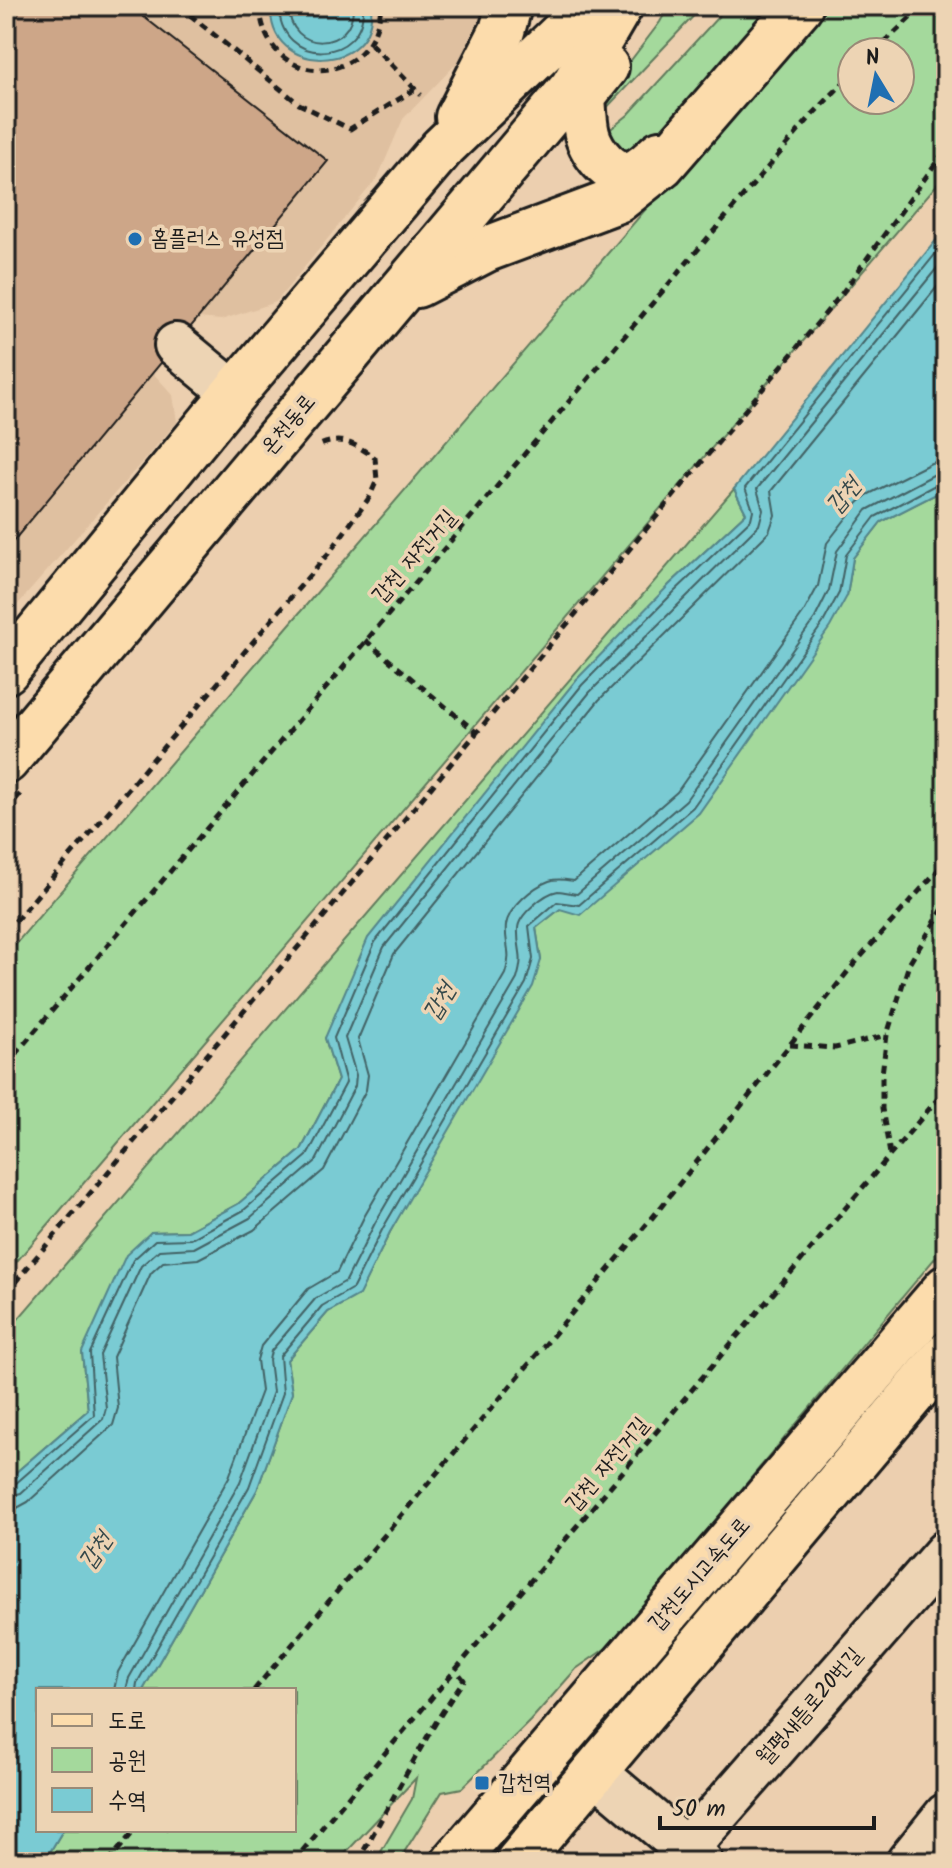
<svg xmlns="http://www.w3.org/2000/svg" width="952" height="1868" font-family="Kalam,'Poor Story',sans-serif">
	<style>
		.built { fill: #dfc0a0 }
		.green { fill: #a4d99c; stroke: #607a5c; stroke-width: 2; fill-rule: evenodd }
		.water { fill: #7acbd3; stroke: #54858a; stroke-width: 2 }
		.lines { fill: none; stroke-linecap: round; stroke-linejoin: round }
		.shore { stroke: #426265; stroke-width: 2 }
		.building { fill: #cda688; stroke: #1c1c1c; stroke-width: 2 }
		.minor-casing { stroke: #1c1c1c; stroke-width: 48 }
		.major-casing { stroke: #1c1c1c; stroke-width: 50 }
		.path { stroke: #1c1c1c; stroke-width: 5; stroke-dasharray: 8 6; stroke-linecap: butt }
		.minor { stroke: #edd4b4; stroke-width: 42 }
		.major { stroke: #fcdcac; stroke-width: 44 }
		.poi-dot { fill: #1f6fb2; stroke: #edd4b4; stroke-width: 3 }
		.labels { text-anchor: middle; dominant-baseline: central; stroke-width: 7; stroke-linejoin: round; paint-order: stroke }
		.poi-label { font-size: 22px; fill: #1c1c1c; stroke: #edd4b4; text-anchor: start }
		.street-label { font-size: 22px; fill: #1c1c1c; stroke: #edd4b4 }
		.water-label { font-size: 24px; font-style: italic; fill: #34484a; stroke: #edd4b4 }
	</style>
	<rect width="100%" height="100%" fill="#eccfaf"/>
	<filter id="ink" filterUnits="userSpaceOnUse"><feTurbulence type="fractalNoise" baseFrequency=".0125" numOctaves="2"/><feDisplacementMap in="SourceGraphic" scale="16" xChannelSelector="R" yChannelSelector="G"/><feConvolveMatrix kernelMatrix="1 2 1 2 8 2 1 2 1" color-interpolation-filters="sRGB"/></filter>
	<g filter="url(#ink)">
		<polygon class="built" points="6,6 488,6 457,63 403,119 378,177 276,302 221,320 198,318 153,373 173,395 177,422 6,618"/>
		<g class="green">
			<polygon points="669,6 703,6 598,117 613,84 660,22"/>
			<polygon points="728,6 779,6 701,98 629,160 602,136 628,115"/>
			<path d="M820,6H946V174L6,1274V955ZM852,52H900V100H852Z"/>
			<polygon points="734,489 746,513 669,585 325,1038 338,1080 301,1150 238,1204 188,1231 151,1232 82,1352 88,1410 6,1481 6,1333"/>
			<polygon points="946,489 946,1245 612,1644 576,1669 530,1721 462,1788 442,1792 398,1862 375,1862 412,1799 416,1778 337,1862 44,1862 63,1830 294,1830 294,1690 143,1690 257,1490 292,1393 287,1360 328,1312 359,1294 390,1232 541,960 536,928 560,909 847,596 853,558 881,522"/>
		</g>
		<g class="water">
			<path d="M271,6H371C378,74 267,79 271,6Z"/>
			<polygon points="946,228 946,489 881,522 853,558 847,596 830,627 699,813 580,915 560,909 536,928 541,960 533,986 390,1232 359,1295 328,1312 287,1360 292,1393 257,1490 143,1690 38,1690 38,1830 63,1830 44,1862 6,1862 6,1481 88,1410 82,1352 126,1255 151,1232 188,1231 238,1204 301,1150 338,1080 325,1038 368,938 576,680 669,585 746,513 734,489"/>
		</g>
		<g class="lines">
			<g class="shore">
				<path d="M279,6C279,68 365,65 363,6"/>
				<path d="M289,6C288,54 354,53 353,6"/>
				<polyline points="6,1487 14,1485 94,1415 90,1353 133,1260 155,1240 191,1239 244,1210 307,1156 346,1083 334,1038 375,942 582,685 675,591 751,519 753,510 745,488 946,241"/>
				<polyline points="6,1497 21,1493 103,1419 106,1408 100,1355 141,1266 159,1250 194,1248 250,1218 316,1161 355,1086 356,1075 345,1038 384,947 590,692 759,525 763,510 757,489 946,257"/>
				<polyline points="6,1509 17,1508 28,1502 113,1425 118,1408 113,1357 151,1273 163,1262 198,1259 254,1230 324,1170 366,1090 368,1075 358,1039 394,954 599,700 769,532 775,515 771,491 946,276"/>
				<path d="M114,1690L118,1672L229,1477L261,1391L257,1360L261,1346L308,1289L337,1272L364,1217L505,974C513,952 504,944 506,925C509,907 533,887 549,881C558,878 566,880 574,881L677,792L804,612L818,586L827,543L858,503L867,495L931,463L946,460"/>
				<path d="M126,1690L129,1678L240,1482L273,1392L269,1360L271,1351L316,1298L346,1281L375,1223L517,979C525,952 517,952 518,929C518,915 545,893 558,891C565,891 571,894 577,894L686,800L815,618L829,590L837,551L867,510L935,474L946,472"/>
				<polyline points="136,1690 137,1683 249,1487 283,1393 280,1356 322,1306 353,1288 383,1228 526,983 533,959 529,926 557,902 579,905 693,807 823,623 839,593 846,555 875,517 939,483 946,482"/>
			</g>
		</g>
		<polygon class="building" points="6,6 130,6 328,161 6,550"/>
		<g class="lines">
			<g class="minor-casing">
				<g id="minor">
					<polyline points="176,345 234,393"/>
					<polyline points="595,1772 701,1862"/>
					<polyline points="675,1862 946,1552"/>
					<polyline points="908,1862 946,1815"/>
				</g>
			</g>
			<g class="major-casing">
				<g id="major">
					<path d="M606,67L583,96C584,108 584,122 587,134C591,152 614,182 635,172C644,169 653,159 660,153"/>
					<polyline points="458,117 502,31 509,6"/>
					<polyline points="417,285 487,249 618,200 662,165 800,6"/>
					<polyline points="6,671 234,393 442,148 590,6"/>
					<polyline points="6,761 572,88 620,6"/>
					<polyline points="454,1862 946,1288"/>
					<polyline points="518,1862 946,1355"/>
				</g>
			</g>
			<g class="path">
				<polyline points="179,6 299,104 350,129 414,90"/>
				<path d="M260,6C263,89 373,93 381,6"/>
				<polyline points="371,44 421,95"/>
				<polyline points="874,52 923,6"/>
				<polyline points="365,640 476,732"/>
				<polyline points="6,811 21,793"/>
				<path d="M6,932L332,549L369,498L377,480L375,458C356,444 341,435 318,446"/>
				<polyline points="790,1045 835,1048 887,1035"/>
				<polyline points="6,1065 813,114 852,74"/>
				<polyline points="890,1154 882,1109 882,1074 887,1035 909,964 946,904"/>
				<polyline points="6,1293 315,927 840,296 946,149"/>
				<polyline points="254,1690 657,1212 849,970 946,861"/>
				<polyline points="108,1862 135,1830"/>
				<polyline points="293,1862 946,1089"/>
				<path d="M357,1862C393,1801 423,1737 464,1680L456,1670"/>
			</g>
			<use href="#minor" class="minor"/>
			<use href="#major" class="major"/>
		</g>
	</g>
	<g class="poi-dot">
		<circle cx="135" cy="239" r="8"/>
		<rect x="474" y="1775" width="16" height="16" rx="4"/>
	</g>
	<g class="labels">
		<g class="poi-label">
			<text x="151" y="239">홈플러스 유성점</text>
			<text x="498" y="1783">갑천역</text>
		</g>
		<g class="street-label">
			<text transform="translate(289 425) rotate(-50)">온천동로</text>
			<text transform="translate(415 557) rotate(-49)">갑천 자전거길</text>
			<text transform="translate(608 1465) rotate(-50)">갑천 자전거길</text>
			<text transform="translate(700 1575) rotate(-49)">갑천도시고속도로</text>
			<text transform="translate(810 1707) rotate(-49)">월평새뜸로20번길</text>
		</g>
		<g class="water-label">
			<text transform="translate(844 496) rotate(-50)">갑천</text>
			<text transform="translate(440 1002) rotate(-59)">갑천</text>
			<text transform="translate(96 1551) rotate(-56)">갑천</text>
		</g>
	</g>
	<rect width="952" height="1868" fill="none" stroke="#edd4b4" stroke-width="32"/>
	<rect x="16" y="16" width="920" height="1836" fill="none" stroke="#1c1c1c" stroke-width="3" filter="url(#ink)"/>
	<rect x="36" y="1688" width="260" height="144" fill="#edd4b4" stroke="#998a77" stroke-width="2"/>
	<rect x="52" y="1714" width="40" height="12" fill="#fcdcac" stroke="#998a77" stroke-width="2"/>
	<text x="108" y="1728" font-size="24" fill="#1c1c1c">도로</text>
	<rect x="52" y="1748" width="40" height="24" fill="#a4d99c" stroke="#998a77" stroke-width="2"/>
	<text x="108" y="1768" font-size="24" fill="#1c1c1c">공원</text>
	<rect x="52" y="1788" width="40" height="24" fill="#7acbd3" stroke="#998a77" stroke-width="2"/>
	<text x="108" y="1808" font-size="24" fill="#1c1c1c">수역</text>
	<g transform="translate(876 76) rotate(350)"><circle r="38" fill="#edd4b4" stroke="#998a77" stroke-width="2"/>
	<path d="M0-6L14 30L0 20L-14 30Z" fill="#1f6fb2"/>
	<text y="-12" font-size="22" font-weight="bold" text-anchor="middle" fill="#1c1c1c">N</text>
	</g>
	<path d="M660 1816v12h214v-12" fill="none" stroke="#1c1c1c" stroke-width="4"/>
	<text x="672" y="1816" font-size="24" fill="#1c1c1c" stroke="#edd4b4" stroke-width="6" paint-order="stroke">50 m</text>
</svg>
